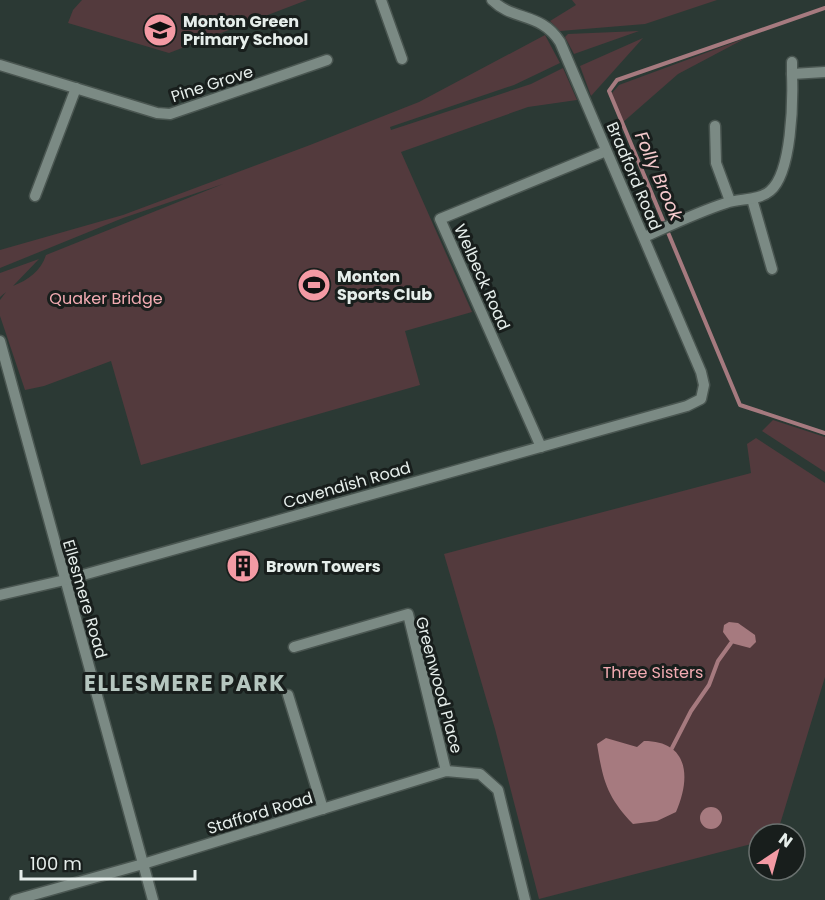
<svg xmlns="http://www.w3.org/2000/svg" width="825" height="900" font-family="Poppins,sans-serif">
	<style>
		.green { fill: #533a3d }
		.water { fill: #a67a7f }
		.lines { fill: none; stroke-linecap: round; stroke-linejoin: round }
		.stream { stroke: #a67a7f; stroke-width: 4 }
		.street-casing { stroke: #4a5651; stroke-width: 13 }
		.street { stroke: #7b8a84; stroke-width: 10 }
		.labels { text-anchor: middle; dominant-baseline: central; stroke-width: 6; stroke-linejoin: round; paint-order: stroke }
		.poi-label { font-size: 16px; font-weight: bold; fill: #e6eeeb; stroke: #181e1c; text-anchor: start }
		.street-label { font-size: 16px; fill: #e6eeeb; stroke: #181e1c }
		.park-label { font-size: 16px; fill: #f2abb2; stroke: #181e1c }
		.water-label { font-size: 18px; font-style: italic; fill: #f6cacd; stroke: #181e1c }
		.district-label { font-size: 22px; font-weight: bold; letter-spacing: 1.5px; fill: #b5c6bf; stroke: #181e1c }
	</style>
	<rect width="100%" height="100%" fill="#2b3934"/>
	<g class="green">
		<polygon points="82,0 307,0 169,53 68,23 73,10"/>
		<polygon points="572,0 717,0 645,24 560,31 550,21 576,5"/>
		<polygon points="639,31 574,54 565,37 568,34"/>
		<path d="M545,35L560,63L514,85L390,127L391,130L531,84L563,68L577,100L528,107L401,152L472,312L405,331L420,385L141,465L111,361L44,386L25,390L0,316V300L6,292L0,297V273L39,259L13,286C28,280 41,271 46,255L223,184L123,218L0,268V250L123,215L310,145L419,102Z"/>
		<polygon points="643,38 591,96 580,66"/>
		<polygon points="746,38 678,74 622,123 612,93 619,85"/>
		<polygon points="773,420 825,437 825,472 762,431"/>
		<polygon points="756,438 825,483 825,677 777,834 759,834 759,842 539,899 495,729 444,554 751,473 747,444"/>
	</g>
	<g class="water">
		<polygon points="729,622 738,623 755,635 756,642 750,648 731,643 723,632 724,625"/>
		<path d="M606,738L637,747L644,741C689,741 691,778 676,812L657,821L633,824C607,797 603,781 597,744Z"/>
		<circle cx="711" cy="818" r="11"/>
	</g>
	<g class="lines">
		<g class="stream">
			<polyline points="825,8 617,80 609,91 740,405 825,433"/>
			<polyline points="672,748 691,711 709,685 718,661 731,643"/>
		</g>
		<g class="street-casing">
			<g id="street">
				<polyline points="381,0 402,59"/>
				<polyline points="792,62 792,74"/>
				<polyline points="0,65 157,113 170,114 327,60"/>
				<polyline points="715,126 716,163 730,201"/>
				<polyline points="35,196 76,88"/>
				<polyline points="752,199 772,269"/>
				<path d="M644,237C671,225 698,212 726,203C740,198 758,201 770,191C792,173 793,101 792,74L825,72"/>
				<polyline points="0,341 153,900"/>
				<polyline points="541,447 440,219 606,151"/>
				<path d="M0,595L65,580L687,406L701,399L704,385L701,372L560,42C541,12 513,21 492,0"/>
				<polyline points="294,647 408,614 446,771"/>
				<polyline points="288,695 323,809"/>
				<polyline points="15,900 143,864 446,771 480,774 498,790 525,900"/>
			</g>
		</g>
		<use href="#street" class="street"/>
	</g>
	<defs>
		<g id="school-disc" transform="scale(1.725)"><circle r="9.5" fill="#f49aa4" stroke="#181e1c"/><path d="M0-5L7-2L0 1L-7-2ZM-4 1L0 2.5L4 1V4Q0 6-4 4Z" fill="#111"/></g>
		<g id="stadium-disc" transform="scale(1.725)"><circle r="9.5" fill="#f49aa4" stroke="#181e1c"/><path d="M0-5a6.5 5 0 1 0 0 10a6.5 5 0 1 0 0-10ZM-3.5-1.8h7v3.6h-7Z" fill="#111"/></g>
		<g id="building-disc" transform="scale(1.725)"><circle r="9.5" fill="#f49aa4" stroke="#181e1c"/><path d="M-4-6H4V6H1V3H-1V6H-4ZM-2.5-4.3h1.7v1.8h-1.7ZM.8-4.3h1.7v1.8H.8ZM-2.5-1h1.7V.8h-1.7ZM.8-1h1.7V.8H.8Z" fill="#111"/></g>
	</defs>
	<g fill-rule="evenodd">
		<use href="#school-disc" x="160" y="30"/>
		<use href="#stadium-disc" x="314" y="285"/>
		<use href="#building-disc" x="243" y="566"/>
	</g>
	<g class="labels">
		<g class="poi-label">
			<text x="183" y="21">Monton Green<tspan x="183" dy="18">Primary School</tspan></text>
			<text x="337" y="276">Monton<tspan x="337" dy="18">Sports Club</tspan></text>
			<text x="266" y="566">Brown Towers</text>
		</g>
		<g class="street-label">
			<text transform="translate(212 84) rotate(-18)">Pine Grove</text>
			<text transform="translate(634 176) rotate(67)">Bradford Road</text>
			<text transform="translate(482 277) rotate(66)">Welbeck Road</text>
			<text transform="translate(347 485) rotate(-16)">Cavendish Road</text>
			<text transform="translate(85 599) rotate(74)">Ellesmere Road</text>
			<text transform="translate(439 685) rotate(75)">Greenwood Place</text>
			<text transform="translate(260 813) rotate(-17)">Stafford Road</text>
		</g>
		<g class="park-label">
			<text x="106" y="298">Quaker Bridge</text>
			<text x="653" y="672">Three Sisters</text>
		</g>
		<g class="water-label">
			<text transform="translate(659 176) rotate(67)">Folly Brook</text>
		</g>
		<g class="district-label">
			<text x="185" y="683">ELLESMERE PARK</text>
		</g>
	</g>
	<g transform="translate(777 852) rotate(36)"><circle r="28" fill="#181e1c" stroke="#6a716f" stroke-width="1.5"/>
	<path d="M0-4.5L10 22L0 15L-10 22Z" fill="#f49aa4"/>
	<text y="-9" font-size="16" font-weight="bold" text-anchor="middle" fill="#e6eeeb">N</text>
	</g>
	<path d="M21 870v9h174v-9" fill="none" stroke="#e6eeeb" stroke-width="3"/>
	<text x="30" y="870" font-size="18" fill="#e6eeeb" stroke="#181e1c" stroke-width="4.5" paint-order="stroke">100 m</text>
</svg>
